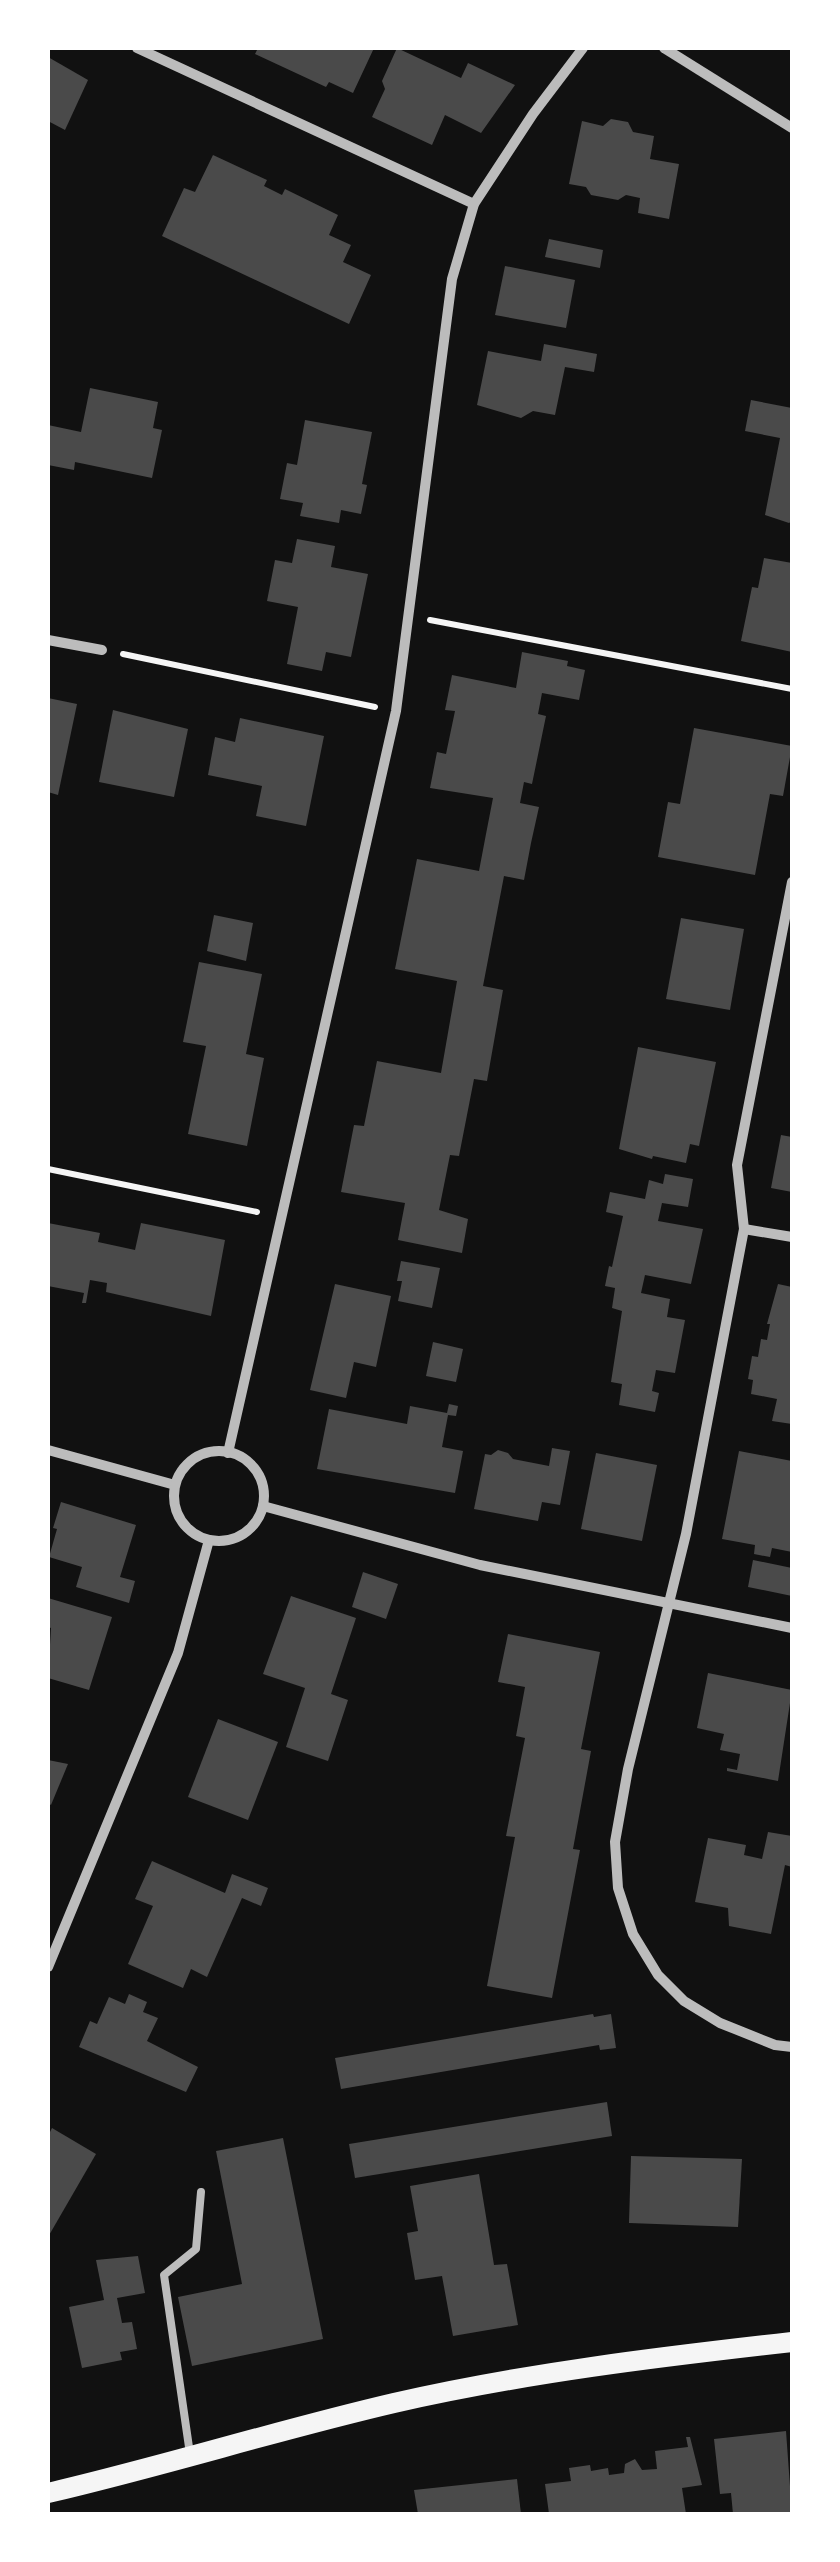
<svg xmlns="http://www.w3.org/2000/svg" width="840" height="2562" font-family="'Golos Text',sans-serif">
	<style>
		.building { fill: #4a4a4a }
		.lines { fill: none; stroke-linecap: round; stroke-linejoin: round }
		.path { stroke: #f5f5f5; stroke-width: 6 }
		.service { stroke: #bcbcbc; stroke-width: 8 }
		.minor { stroke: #bcbcbc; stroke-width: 10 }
		.secondary { stroke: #f5f5f5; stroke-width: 20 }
	</style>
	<rect width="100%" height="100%" fill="#111"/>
	<g class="building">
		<polygon points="258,48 374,48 353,93 329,82 326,87 255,54"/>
		<polygon points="397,48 461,78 468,63 515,85 481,133 445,115 432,145 372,117 385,89 382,81"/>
		<polygon points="48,57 88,80 65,130 48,121"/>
		<polygon points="611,119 628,122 633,132 654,136 650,159 679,164 669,219 638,213 640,198 626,195 618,200 591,195 586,187 569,184 582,121 603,126"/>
		<polygon points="213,155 267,180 264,186 282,195 285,189 338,215 329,235 351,245 343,262 371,275 349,324 162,236 184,188 195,192"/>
		<polygon points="549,239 603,250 600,268 545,257"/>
		<polygon points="505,266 575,280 566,328 495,315"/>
		<polygon points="544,344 597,354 594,372 565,367 555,415 533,411 521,418 477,405 488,351 541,361"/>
		<polygon points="90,388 158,402 153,428 162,430 152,478 75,462 74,470 48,465 48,425 81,432"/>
		<polygon points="751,400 792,408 792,521 789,523 765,515 780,438 745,431"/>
		<polygon points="305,420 372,432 362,484 367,485 361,514 341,510 339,523 300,516 303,503 280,499 287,463 297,465"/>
		<polygon points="297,539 335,546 331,567 368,574 351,657 326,652 322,671 287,664 298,607 267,601 275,560 292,563"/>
		<polygon points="764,558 792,563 792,652 741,641 752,587 758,588"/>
		<polygon points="522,652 568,661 567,666 585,670 579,700 542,693 538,714 546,716 532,784 524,782 520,803 539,807 531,843 524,880 504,876 483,986 503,990 487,1081 474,1079 459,1156 450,1155 439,1210 468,1219 462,1253 398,1240 405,1203 341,1192 354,1125 364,1126 377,1061 441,1073 457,981 395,969 417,859 479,871 486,834 493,798 430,788 437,752 446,754 455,711 445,710 452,675 516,688"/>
		<polygon points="48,698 77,704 58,795 48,792"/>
		<polygon points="113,710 188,729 174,797 99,782"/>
		<polygon points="240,718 324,736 306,826 256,816 262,786 208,775 215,737 235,742"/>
		<polygon points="694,728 792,746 783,796 770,794 755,875 658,857 668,802 680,804"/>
		<polygon points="214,915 253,923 246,961 207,951"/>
		<polygon points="681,918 744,929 730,1010 666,999"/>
		<polygon points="199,962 262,974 246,1054 264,1058 247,1146 188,1134 206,1046 183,1042"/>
		<polygon points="638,1047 716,1062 699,1146 690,1144 686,1163 653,1156 652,1159 619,1149"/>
		<polygon points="781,1135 792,1137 792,1192 771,1188"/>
		<polygon points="665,1174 693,1179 688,1207 662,1203 658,1221 703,1229 691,1284 645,1275 641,1293 670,1299 667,1317 685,1320 675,1373 656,1370 652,1391 659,1393 655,1412 619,1405 622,1384 611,1382 622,1311 612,1308 615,1288 605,1286 609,1266 612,1267 623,1216 606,1212 610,1192 645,1199 649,1180 663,1184"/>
		<polygon points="48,1223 100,1233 98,1242 135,1250 141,1223 225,1240 211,1316 106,1292 107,1283 90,1280 86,1303 82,1303 84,1293 48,1286"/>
		<polygon points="401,1261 440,1268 432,1308 398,1301 402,1281 397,1281"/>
		<polygon points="335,1284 391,1296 376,1367 354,1362 346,1398 310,1390"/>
		<polygon points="778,1284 792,1287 792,1424 772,1421 777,1399 751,1394 753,1380 748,1379 752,1356 758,1357 761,1339 767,1340 770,1324 767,1324"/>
		<polygon points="433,1342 463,1349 456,1382 426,1376"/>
		<polygon points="449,1404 458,1406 456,1416 448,1415 442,1447 463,1451 455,1493 317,1469 329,1409 407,1424 410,1406 447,1413"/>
		<polygon points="552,1448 570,1451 560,1505 542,1502 538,1521 474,1509 485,1454 491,1455 498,1450 508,1453 513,1459 549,1466"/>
		<polygon points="739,1451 792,1461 792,1552 772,1548 770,1557 754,1554 755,1545 722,1539"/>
		<polygon points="596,1453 657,1465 642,1541 581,1529"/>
		<polygon points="61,1502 136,1525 120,1577 135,1581 129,1603 76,1587 82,1567 49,1557 57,1529 53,1528"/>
		<polygon points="753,1560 792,1568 792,1596 748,1587"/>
		<polygon points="363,1572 398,1584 386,1619 352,1607"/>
		<polygon points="291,1596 356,1618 331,1694 348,1700 328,1761 286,1747 305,1688 263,1674"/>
		<polygon points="48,1598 112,1617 89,1690 48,1678 51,1628 48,1627"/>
		<polygon points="508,1634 600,1652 581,1749 591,1751 573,1849 580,1850 552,1998 487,1986 515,1837 506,1836 525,1738 516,1736 525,1687 498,1682"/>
		<polygon points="708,1673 792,1690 778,1781 727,1771 727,1768 737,1770 740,1754 720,1750 724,1734 697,1728"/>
		<polygon points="218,1719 278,1742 248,1820 188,1797"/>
		<polygon points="48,1760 68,1764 51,1805 48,1803"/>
		<polygon points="768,1832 792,1836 792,1867 785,1865 771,1934 729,1926 728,1908 695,1902 708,1838 746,1845 744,1855 762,1859"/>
		<polygon points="152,1861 225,1893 232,1874 268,1888 261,1906 242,1898 207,1977 191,1969 183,1988 128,1964 153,1906 135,1899"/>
		<polygon points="129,1994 147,2002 143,2012 158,2018 147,2041 198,2067 186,2092 79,2047 90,2021 97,2024 109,1997 125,2004"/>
		<polygon points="593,2014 594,2017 611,2014 616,2048 600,2050 599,2045 341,2089 335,2058"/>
		<polygon points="607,2102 612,2136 355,2178 349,2144"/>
		<polygon points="52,2128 96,2154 48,2237 48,2136"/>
		<polygon points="283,2138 323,2339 192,2366 178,2297 242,2284 216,2151"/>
		<polygon points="631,2156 742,2159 738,2227 629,2223"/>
		<polygon points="479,2174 494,2265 507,2264 518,2325 453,2336 442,2276 415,2280 407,2233 418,2231 410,2186"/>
		<polygon points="138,2256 145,2293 117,2298 122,2323 132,2322 137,2349 120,2352 122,2360 82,2368 69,2307 104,2300 96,2260"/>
		<polygon points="786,2431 792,2514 733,2514 731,2493 720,2494 714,2439"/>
		<polygon points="686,2437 690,2437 702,2485 682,2488 686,2514 549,2514 545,2484 571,2481 569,2468 590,2465 591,2471 608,2468 609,2475 624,2473 625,2464 635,2459 642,2470 657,2469 655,2451 688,2447"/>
		<polygon points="517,2479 521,2514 418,2514 414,2490"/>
	</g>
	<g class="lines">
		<g class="path">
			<polyline points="430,620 792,689"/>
			<polyline points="123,654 375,707"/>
			<polyline points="48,1169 257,1212"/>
		</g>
		<polyline class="service" points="190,2454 164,2275 196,2249 201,2192"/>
		<g class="minor">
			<polyline points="137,48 474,204"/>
			<polyline points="664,48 792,128"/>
			<polyline points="48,640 102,650"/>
			<polyline points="792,882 737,1165 744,1229 686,1534 628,1769 615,1842 618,1888 633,1934 658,1975 684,2001 720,2023 775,2045 792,2047"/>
			<polyline points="744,1229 792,1237"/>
			<polyline points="48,1450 175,1485"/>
			<circle cx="219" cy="1496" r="45"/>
			<polyline points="228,1453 396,711 452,279 474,204 533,114 583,48"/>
			<polyline points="263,1506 480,1565 792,1628"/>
			<polyline points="48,1967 178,1653 209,1540"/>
		</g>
		<path class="secondary" d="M48,2493C164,2466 278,2430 394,2403C525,2373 659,2357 792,2342"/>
	</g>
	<rect width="840" height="2562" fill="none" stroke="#ffffff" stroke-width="100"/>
</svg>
